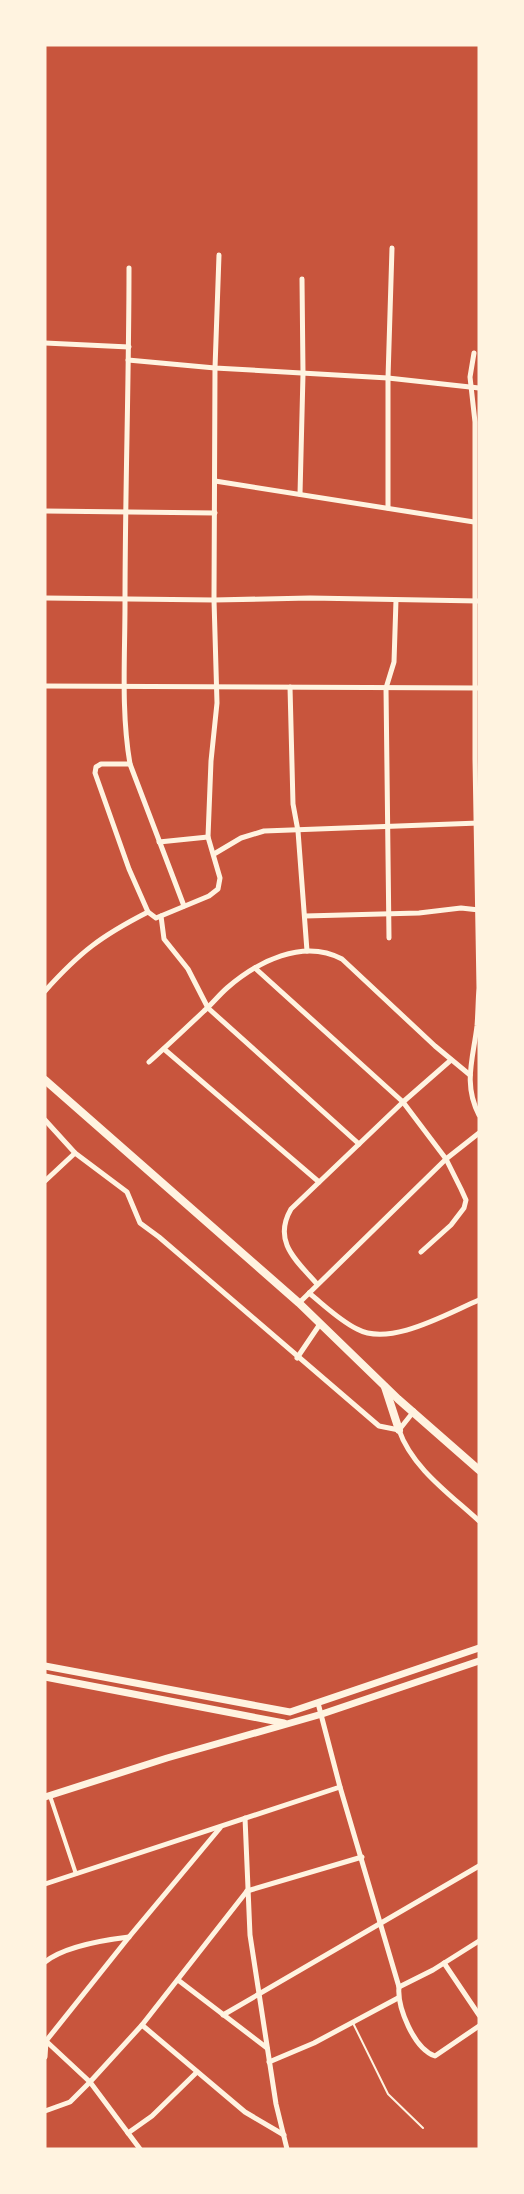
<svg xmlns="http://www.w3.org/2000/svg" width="524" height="2194" font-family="Signika,sans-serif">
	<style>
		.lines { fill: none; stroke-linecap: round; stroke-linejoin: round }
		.service { stroke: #fff3e0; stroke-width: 2 }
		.pedestrian { stroke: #fff3e0; stroke-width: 4 }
		.minor { stroke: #fff3e0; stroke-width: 5 }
		.secondary { stroke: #fff3e0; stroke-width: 7 }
		.trunk { stroke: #fff3e0; stroke-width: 8 }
	</style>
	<rect width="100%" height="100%" fill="#c8553d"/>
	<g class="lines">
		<polyline class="service" points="353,2023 388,2094 423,2128"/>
		<polyline class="pedestrian" points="50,1796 76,1874"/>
		<g class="minor">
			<path d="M129,268C129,380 125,492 125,604C125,657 121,712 130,764L184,906"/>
			<polyline points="45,343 129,347"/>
			<path d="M474,353L470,377L475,422V759L479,988C478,1001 478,1014 477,1026C473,1059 463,1084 479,1115"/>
			<polyline points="128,360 215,368 388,378 479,388"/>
			<polyline points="215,481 474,522"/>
			<polyline points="300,494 303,374 302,279"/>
			<polyline points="388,508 388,378 392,248"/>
			<polyline points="45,511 215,513"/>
			<polyline points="45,598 214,600 310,598 479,601"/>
			<polyline points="45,686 479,688"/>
			<polyline points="290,687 293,804 298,831 307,951"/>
			<polyline points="130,764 101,764 96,767 95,773 129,869 148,912 156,918 209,896 218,889 220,878 208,837 211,761 217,703 214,600 215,368 219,255"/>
			<polyline points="159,842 208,837"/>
			<polyline points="214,854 241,838 264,831 479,823"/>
			<polyline points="161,916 164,939 188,969 208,1008 359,1144"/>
			<polyline points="305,916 419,913 461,908 479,910"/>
			<polyline points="389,938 386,688 394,662 396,600"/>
			<polyline points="255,968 403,1102 446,1159 461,1189 466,1200 464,1208 451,1225 421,1252"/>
			<path d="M45,991C80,952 101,936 148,912"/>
			<polyline points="164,1049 319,1182"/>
			<path d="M149,1062C168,1045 186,1028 204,1011C212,1004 219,995 227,988C257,962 303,938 342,959L435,1046L470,1075"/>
			<polyline points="45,1120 75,1153 127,1192 140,1223 159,1237 379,1426 399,1430"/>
			<polyline points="45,1181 75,1153"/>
			<path d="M317,1284C297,1261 272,1242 291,1209L403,1102L451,1060"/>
			<path d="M309,1293C324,1305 339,1320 357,1329C390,1347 446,1314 479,1300"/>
			<polyline points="299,1303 446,1159 479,1133"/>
			<polyline points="297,1358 320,1324"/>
			<path d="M414,1411L399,1430C412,1468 451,1495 479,1521"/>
			<path d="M318,1703L340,1787L399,1987C397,2007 414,2049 435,2056L479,2026"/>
			<polyline points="245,1818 250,1935 276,2104 287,2149"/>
			<polyline points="45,1884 340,1787"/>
			<polyline points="247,1891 362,1857"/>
			<path d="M45,1962C65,1946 104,1940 129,1937"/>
			<polyline points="444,1963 479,2015"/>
			<polyline points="178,1980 267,2048"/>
			<polyline points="399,1987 433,1970 479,1941"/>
			<polyline points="223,2015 479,1866"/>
			<polyline points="142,2025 245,2112 284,2135"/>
			<polyline points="46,2041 90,2082 140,2149"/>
			<polyline points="45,2057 46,2041 129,1937 220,1828"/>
			<polyline points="269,2062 314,2043 398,1998"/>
			<polyline points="45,2111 70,2102 90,2082 142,2025 247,1891"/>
			<polyline points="128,2133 152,2116 197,2072"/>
		</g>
		<g class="secondary">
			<polyline points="45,1666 290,1712 479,1648"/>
			<polyline points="45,1677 284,1723"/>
			<polyline points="45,1797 167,1758 322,1714 479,1661"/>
		</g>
		<g class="trunk">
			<polyline points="45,1080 299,1303 398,1399 479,1470"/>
			<polyline points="385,1387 399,1430"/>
		</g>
	</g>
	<rect width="524" height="2194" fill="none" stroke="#fff3e0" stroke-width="93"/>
</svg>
